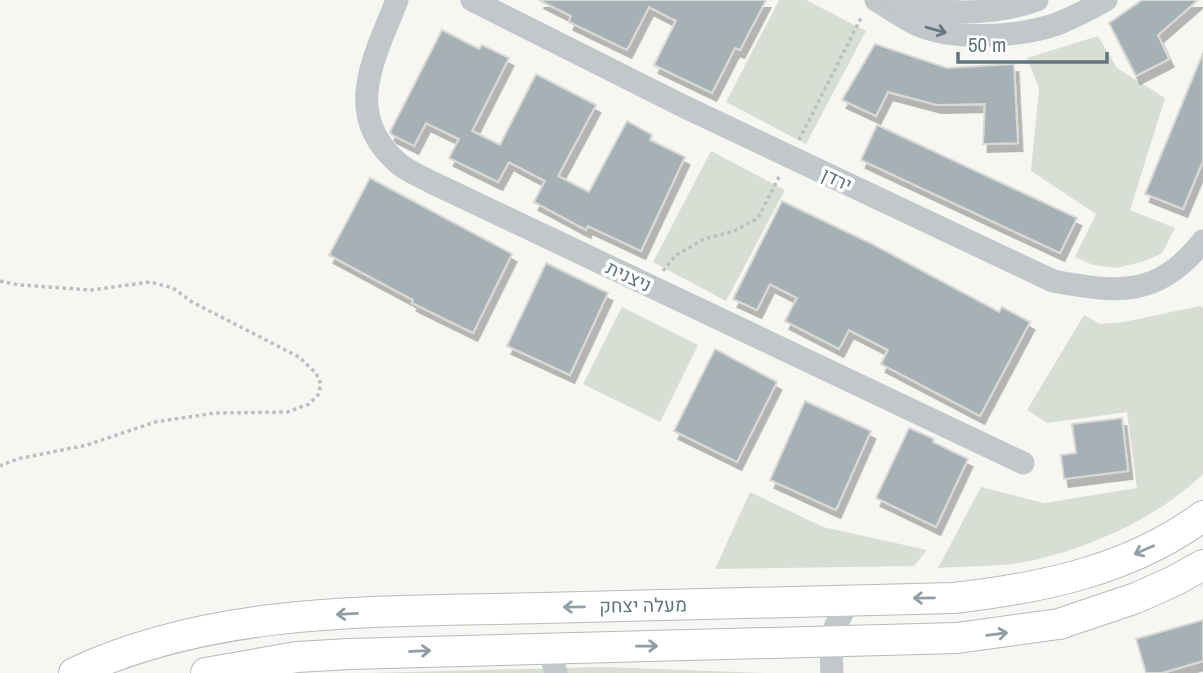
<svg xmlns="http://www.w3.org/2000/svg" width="1203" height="673" font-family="'Archivo Narrow',Heebo,sans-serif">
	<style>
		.green { fill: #d8ded4 }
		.building { fill: #a6b1b5; stroke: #d8d8d5; stroke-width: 2; filter: url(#shadow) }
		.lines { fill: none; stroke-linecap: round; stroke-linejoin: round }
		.major-casing { stroke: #b5babd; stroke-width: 32 }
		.path { stroke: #bcbfc1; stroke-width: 3.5; stroke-dasharray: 3.5 3.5; stroke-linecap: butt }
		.minor { stroke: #c2c7c9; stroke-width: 23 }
		.major { stroke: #fff; stroke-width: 30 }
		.oneway { stroke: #667983 }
		.oneway2 { stroke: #909ea5 }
		.labels { text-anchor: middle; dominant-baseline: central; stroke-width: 7; stroke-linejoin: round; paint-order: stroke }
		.street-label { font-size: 19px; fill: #61757f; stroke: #fff }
	</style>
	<defs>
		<filter id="shadow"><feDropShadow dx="4.5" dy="8" stdDeviation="0" flood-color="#0004"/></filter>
	</defs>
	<rect width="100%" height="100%" fill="#f6f6f3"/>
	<g class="green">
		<polygon points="779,0 806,0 866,31 806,144 726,102"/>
		<polygon points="1098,36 1117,68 1165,98 1130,210 1175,228 1162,253 1145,261 1117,268 1093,265 1075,257 1096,214 1031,171 1039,88 1027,58"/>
		<polygon points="711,151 785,190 726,301 653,262"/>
		<path d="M1200,306L1203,308V474C1159,517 1090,548 1030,561C1001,567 968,566 938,568L981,487L1044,503L1137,488L1127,412L1047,423L1027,410L1084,315L1100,324L1124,322Z"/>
		<polygon points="622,307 698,345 660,422 583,384"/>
		<polygon points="750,492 823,527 927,550 914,566 715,569"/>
		<polygon points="603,667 765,673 368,673"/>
	</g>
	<g class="building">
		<polygon points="539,0 766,0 740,50 735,48 712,93 654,65 676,21 649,7 627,50 569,22 571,16"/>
		<polygon points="1142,0 1198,0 1158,35 1169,59 1136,76 1109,23"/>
		<polygon points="442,30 479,49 482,45 509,58 472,131 500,145 536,74 596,105 558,176 589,192 627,121 652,135 650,140 685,157 641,251 588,226 586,230 534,202 545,181 509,162 498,182 449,158 459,139 426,123 414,146 392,135 390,132"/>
		<polygon points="875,44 947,68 1014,64 1018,143 983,144 985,104 937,105 888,92 876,116 842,100"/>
		<polygon points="1203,53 1203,161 1183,209 1145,194"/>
		<polygon points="877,125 1077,218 1060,253 861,160"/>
		<polygon points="370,178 512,254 473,333 412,303 413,300 329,255"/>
		<polygon points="782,201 874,245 999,312 1002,307 1030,322 980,416 881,364 888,350 849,330 839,349 785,321 797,298 770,284 757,310 733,299"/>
		<polygon points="546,263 608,293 570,375 507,346"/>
		<polygon points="715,349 777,382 737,462 674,431"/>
		<polygon points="805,401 871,431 836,510 770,480"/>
		<polygon points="1122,418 1128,471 1064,479 1061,455 1076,453 1072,424"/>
		<polygon points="909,428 934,439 933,442 968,459 936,527 876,498"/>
		<polygon points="1203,620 1203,661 1162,673 1146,673 1136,639"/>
	</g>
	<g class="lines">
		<g class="major-casing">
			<g id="major">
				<path d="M74,673C219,605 386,612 542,608C679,605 816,601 954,598C1042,588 1130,570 1203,516"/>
				<polyline points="206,673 297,657 349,654 957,638 1059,624 1136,598 1174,581 1203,565"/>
			</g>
		</g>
		<g class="path">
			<polyline points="799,140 862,16"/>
			<polyline points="663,271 675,256 704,239 734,231 758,218 780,175"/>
			<polyline points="0,281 19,285 91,290 150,282 173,288 192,302 299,357 316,373 321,384 318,395 309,404 287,412 215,413 155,422 87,445 17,459 0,466"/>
		</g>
		<g class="minor">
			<path d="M397,0C375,57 341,114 398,163C407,171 420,176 431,182L1023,463"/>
			<path d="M472,0L685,107L1053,281C1118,293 1158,298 1203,241"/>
			<path d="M876,0C889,8 903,18 918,25C955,41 1019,37 1057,24C1074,17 1090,9 1106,0"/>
			<path d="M896,2C942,15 992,16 1037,0"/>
			<polyline points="549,648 556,673"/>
			<path d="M832,673C830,637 831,631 849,601"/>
		</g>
		<use href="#major" class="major"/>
	</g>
	<defs><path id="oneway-shaft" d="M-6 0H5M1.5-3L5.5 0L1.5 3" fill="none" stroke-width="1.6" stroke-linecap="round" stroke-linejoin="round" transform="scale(1.75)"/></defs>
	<use class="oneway" href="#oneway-shaft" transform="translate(936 30) rotate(16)"/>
	<g class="oneway2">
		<use href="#oneway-shaft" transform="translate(1144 550) rotate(156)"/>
		<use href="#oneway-shaft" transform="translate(924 598) rotate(179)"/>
		<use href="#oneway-shaft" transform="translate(574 607) rotate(179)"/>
		<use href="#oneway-shaft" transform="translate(347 614) rotate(177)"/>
		<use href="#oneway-shaft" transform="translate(997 634) rotate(-7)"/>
		<use href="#oneway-shaft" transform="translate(647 646) rotate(-1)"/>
		<use href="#oneway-shaft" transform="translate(420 651) rotate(-2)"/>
	</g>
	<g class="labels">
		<g class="street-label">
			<text transform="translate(837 179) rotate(25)">ירדן</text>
			<text transform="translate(629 276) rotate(25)">ניצנית</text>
			<text transform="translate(643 605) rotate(-1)">מעלה יצחק</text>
		</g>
	</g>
	<path d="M958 52v10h149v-10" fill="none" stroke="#61757f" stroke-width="3.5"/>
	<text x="968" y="52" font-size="21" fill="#61757f" stroke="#ffffff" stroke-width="5" paint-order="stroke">50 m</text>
</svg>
